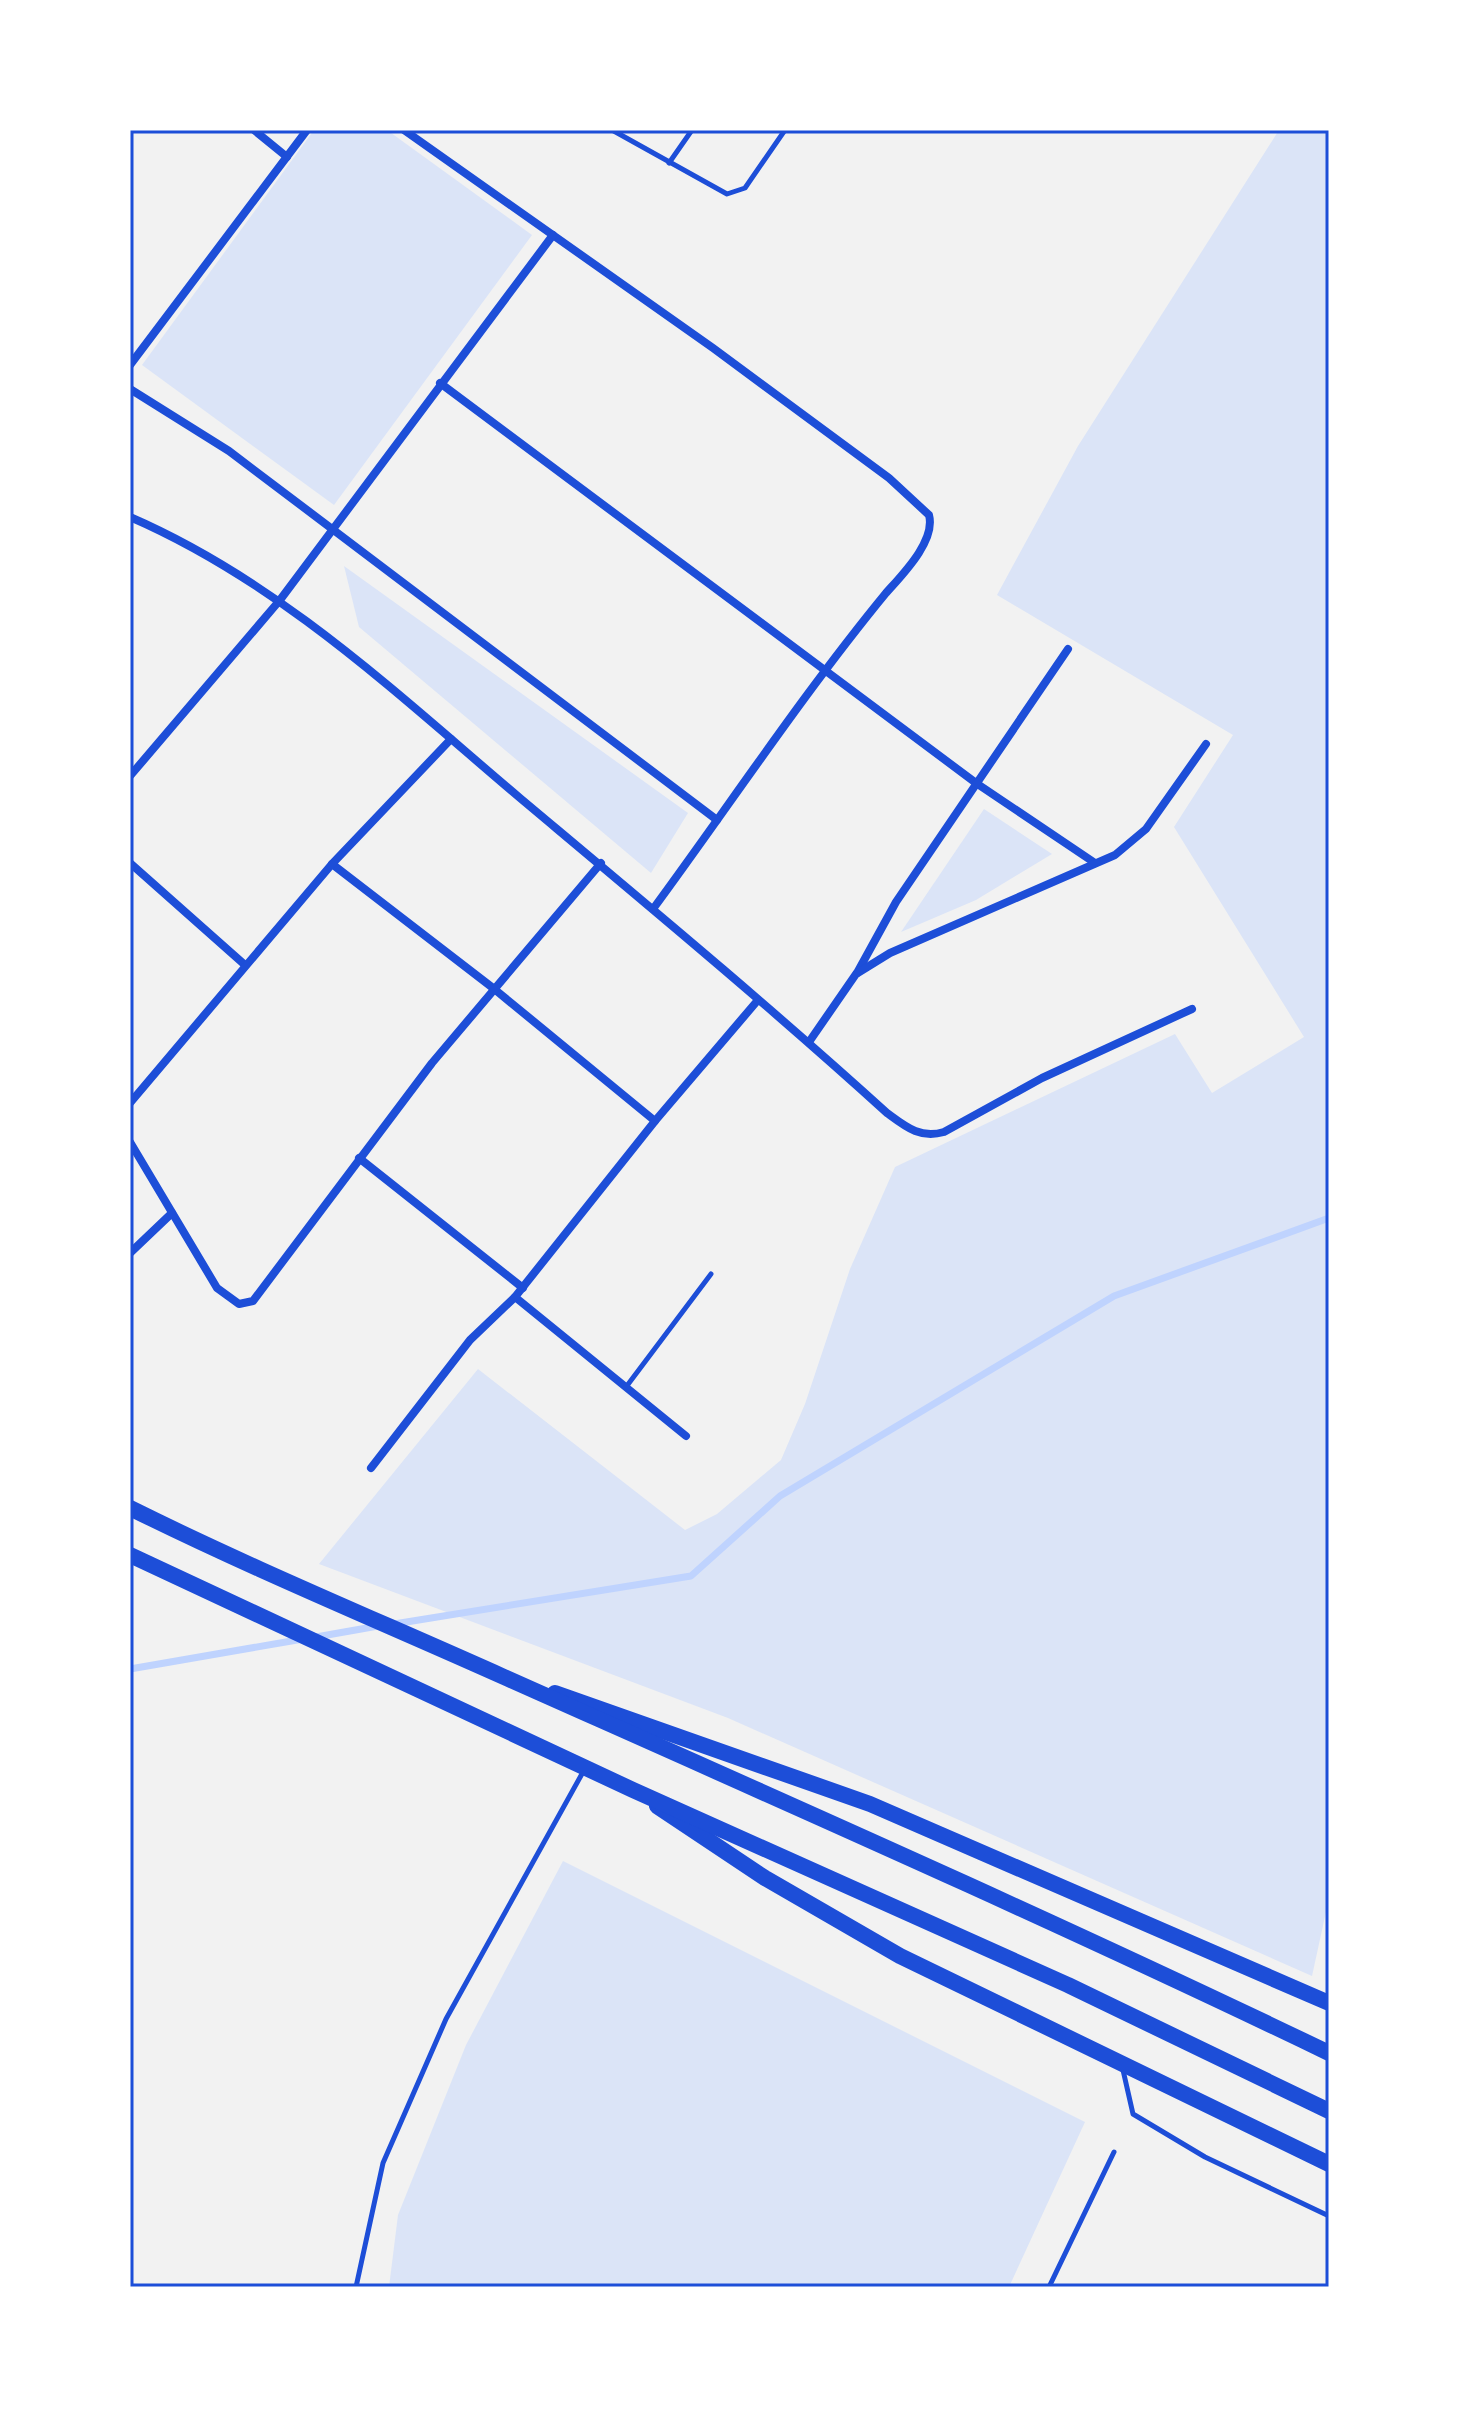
<svg xmlns="http://www.w3.org/2000/svg" width="1459" height="2417" font-family="'Roboto Condensed',sans-serif">
	<style>
		.green { fill: #dbe4f7 }
		.lines { fill: none; stroke-linecap: round; stroke-linejoin: round }
		.stream { stroke: #bfd3fe; stroke-width: 7 }
		.service { stroke: #1d4ed8; stroke-width: 5 }
		.minor { stroke: #1d4ed8; stroke-width: 8 }
		.primary { stroke: #1d4ed8; stroke-width: 16 }
		.trunk { stroke: #1d4ed8; stroke-width: 16 }
		.neatline { fill: none; stroke: #1d4ed8; stroke-width: 3 }
	</style>
	<rect width="100%" height="100%" fill="#f2f2f2"/>
	<g class="green">
		<polygon points="314,130 387,130 532,235 334,505 142,365"/>
		<polygon points="1279,130 1329,130 1329,1898 1312,1976 728,1718 319,1564 478,1369 685,1530 717,1514 781,1460 805,1404 850,1269 895,1167 1175,1034 1212,1093 1304,1037 1174,827 1233,735 997,595 1078,446"/>
		<polygon points="344,566 688,813 651,873 359,627"/>
		<polygon points="984,809 1052,854 976,900 901,932"/>
		<polygon points="563,1861 1085,2122 1009,2287 389,2287 398,2215 466,2045"/>
	</g>
	<g class="lines">
		<g class="stream">
			<polyline points="394,1624 691,1576 780,1496 1114,1296 1329,1218"/>
			<polyline points="316,1637 378,1626"/>
			<polyline points="130,1669 303,1639"/>
		</g>
		<g class="service">
			<polyline points="612,130 727,194 745,188 785,130"/>
			<polyline points="669,163 692,130"/>
			<polyline points="626,1387 711,1274"/>
			<polyline points="1123,2070 1133,2114 1205,2157 1329,2216"/>
			<polyline points="356,2287 383,2163 446,2019 583,1772"/>
			<polyline points="1049,2287 1114,2152"/>
		</g>
		<g class="minor">
			<polyline points="254,130 287,157"/>
			<path d="M404,130L713,348L889,478L929,515C936,541 902,575 886,593C803,694 731,803 653,909"/>
			<polyline points="130,365 307,130"/>
			<polyline points="440,383 976,783 1095,863"/>
			<polyline points="130,389 229,451 717,820"/>
			<path d="M130,517C280,582 397,694 520,798C644,902 768,1005 887,1113C906,1127 920,1139 944,1132L1042,1078L1192,1009"/>
			<polyline points="130,776 280,600 553,235"/>
			<polyline points="130,863 245,965"/>
			<polyline points="332,864 493,988 655,1121"/>
			<polyline points="857,973 896,902 1068,649"/>
			<polyline points="809,1042 856,974 890,953 1115,855 1146,829 1206,744"/>
			<polyline points="130,1103 332,864 451,739"/>
			<polyline points="130,1142 217,1288 239,1304 253,1301 432,1063 601,863"/>
			<polyline points="359,1158 523,1288"/>
			<polyline points="130,1253 172,1213"/>
			<polyline points="515,1297 686,1436"/>
			<polyline points="371,1468 470,1340 515,1297 655,1121 758,1000"/>
		</g>
		<g class="primary">
			<polyline points="555,1693 870,1804 1329,2003"/>
			<polyline points="657,1806 765,1878 900,1956 1329,2164"/>
		</g>
		<g class="trunk">
			<path d="M130,1508C253,1569 379,1621 504,1677C780,1800 1057,1922 1329,2053"/>
			<polyline points="130,1555 633,1790 1068,1985 1329,2111"/>
		</g>
	</g>
	<rect width="1459" height="2417" fill="none" stroke="#ffffff" stroke-width="264"/>
	<rect x="132" y="132" width="1195" height="2153" class="neatline"/>
</svg>
